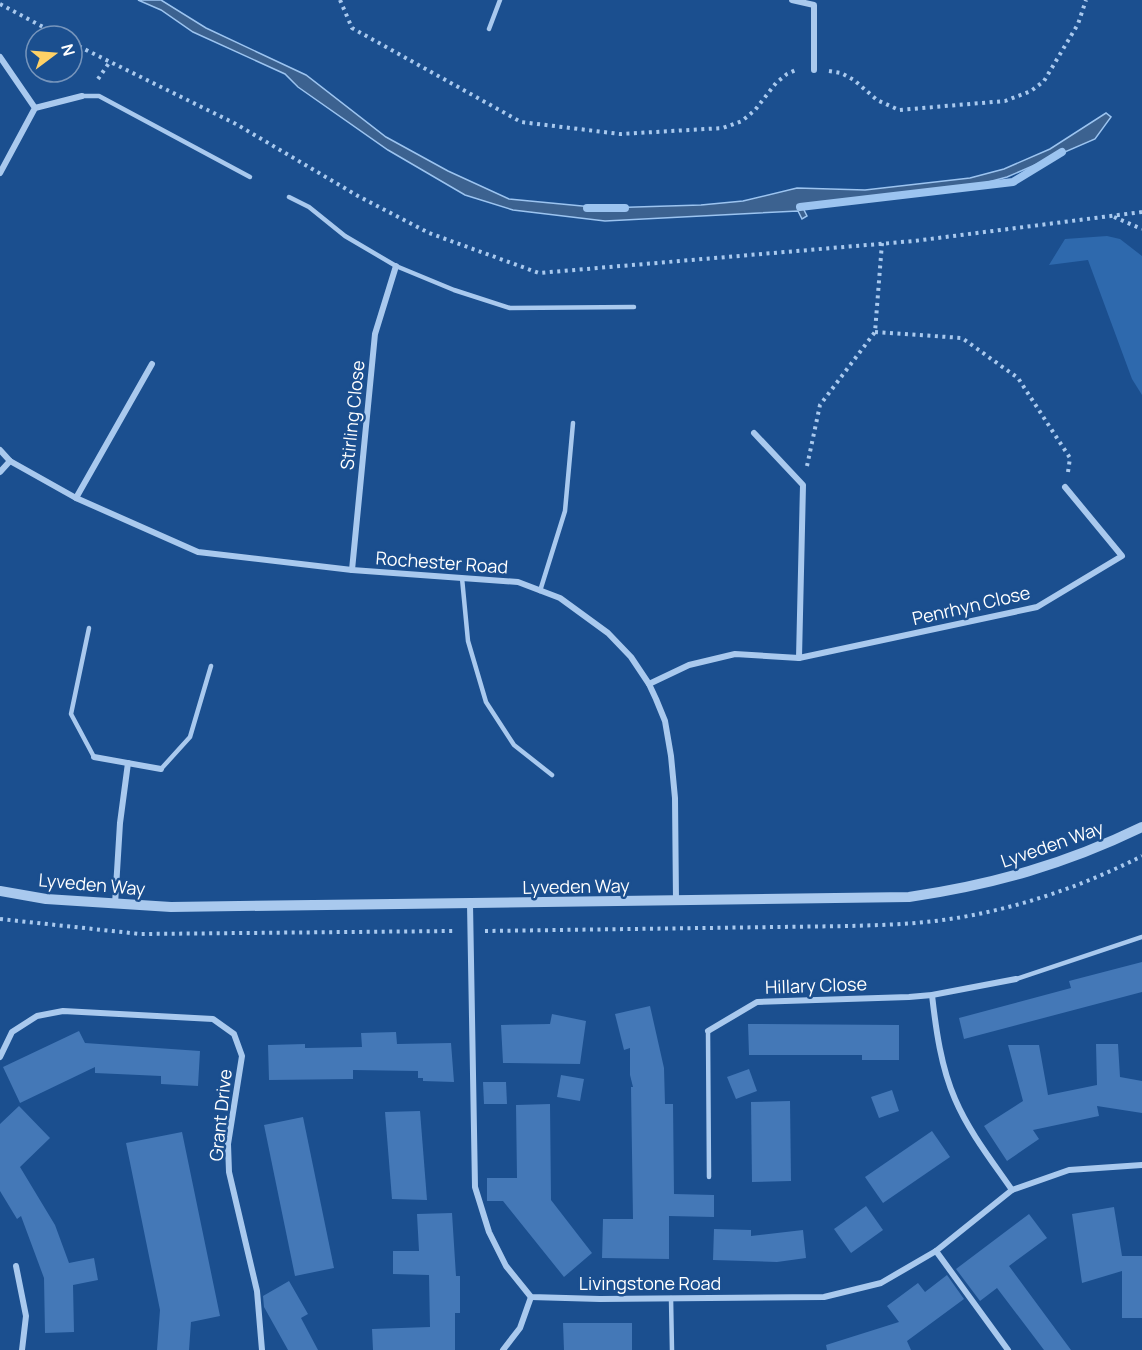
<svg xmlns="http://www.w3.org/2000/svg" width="1142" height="1350" font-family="Manrope,sans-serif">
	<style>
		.green { fill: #2e69ad }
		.water { fill: #3c6290; stroke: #9cc4f0; stroke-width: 1.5 }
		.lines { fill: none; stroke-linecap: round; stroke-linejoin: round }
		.stream { stroke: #9cc4f0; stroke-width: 8 }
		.building { fill: #4478b7 }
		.path { stroke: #a9c9ee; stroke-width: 4; stroke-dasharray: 3 4.5; stroke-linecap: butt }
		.service { stroke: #a9c9ee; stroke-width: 4.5 }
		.minor { stroke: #a9c9ee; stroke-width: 6 }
		.tertiary { stroke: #a9c9ee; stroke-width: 10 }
		.labels { text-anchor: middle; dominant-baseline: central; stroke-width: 5; stroke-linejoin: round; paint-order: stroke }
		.street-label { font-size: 18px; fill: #fff; stroke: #1b4f8f }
	</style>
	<rect width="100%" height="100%" fill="#1b4f8f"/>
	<polygon class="green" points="1107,236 1120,239 1142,256 1142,395 1132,379 1088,260 1049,265 1065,239"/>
	<polygon class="water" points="138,0 161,0 206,28 306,75 386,137 448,171 509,199 603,208 701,205 743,201 797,188 865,190 970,178 1004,169 1050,149 1106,113 1111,117 1095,139 1007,177 977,185 816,203 803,208 807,216 802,219 798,211 605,221 513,210 465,195 388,150 298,87 285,74 193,32 161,10"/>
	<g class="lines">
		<g class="stream">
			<polyline points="800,207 1013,182 1062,152"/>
			<polyline points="587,208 625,208"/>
		</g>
	</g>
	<g class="building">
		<polygon points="1142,962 1142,992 964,1039 959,1018 1071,988 1069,981"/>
		<polygon points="650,1006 664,1068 665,1104 673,1104 674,1194 714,1195 714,1217 669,1216 669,1259 602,1258 603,1219 633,1219 631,1087 633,1087 630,1075 630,1048 624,1050 615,1014"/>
		<polygon points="552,1014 586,1021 580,1064 503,1063 501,1025 550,1024"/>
		<polygon points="748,1024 899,1025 899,1060 862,1060 862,1055 749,1055"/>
		<polygon points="79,1031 85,1043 200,1051 198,1086 161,1084 161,1076 95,1073 95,1067 20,1103 3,1067"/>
		<polygon points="396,1032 397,1044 451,1043 454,1082 423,1081 423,1078 418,1078 418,1071 353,1070 353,1079 269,1080 268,1045 305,1044 305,1048 362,1047 361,1033"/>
		<polygon points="1096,1044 1118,1044 1120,1077 1142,1081 1142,1113 1097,1106 1099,1116 1033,1130 1039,1139 1007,1161 984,1126 1023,1101 1008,1045 1039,1045 1048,1095 1097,1085"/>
		<polygon points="749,1069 757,1091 736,1099 727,1077"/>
		<polygon points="561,1075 584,1079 580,1101 557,1097"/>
		<polygon points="483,1082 506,1082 507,1104 484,1104"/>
		<polygon points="892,1090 899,1111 879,1118 871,1097"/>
		<polygon points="790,1101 791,1181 752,1182 751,1102"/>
		<polygon points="550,1104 551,1200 592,1253 564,1277 503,1201 487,1201 487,1178 517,1178 516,1105"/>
		<polygon points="19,1106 50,1138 20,1167 55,1225 69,1263 94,1258 98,1280 73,1285 74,1332 45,1333 44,1278 21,1216 17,1219 0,1191 0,1124"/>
		<polygon points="420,1111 427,1200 392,1199 385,1112"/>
		<polygon points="303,1117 334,1268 295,1276 264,1125"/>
		<polygon points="932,1131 950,1157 883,1203 865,1177"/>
		<polygon points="182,1132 220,1316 191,1322 189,1350 157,1350 160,1310 126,1143"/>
		<polygon points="866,1206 883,1230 851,1253 834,1229"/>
		<polygon points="1114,1207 1122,1256 1142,1256 1142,1318 1122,1318 1122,1271 1082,1283 1072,1214"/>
		<polygon points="452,1213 456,1276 460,1276 460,1313 455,1313 455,1350 373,1350 372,1329 430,1327 429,1275 393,1274 393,1251 419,1251 417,1214"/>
		<polygon points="1029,1214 1047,1238 1009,1266 1071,1350 1044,1350 997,1288 980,1301 956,1269"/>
		<polygon points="714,1229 751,1230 751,1236 803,1230 806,1258 777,1262 713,1260"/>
		<polygon points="947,1275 964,1299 907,1341 911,1350 827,1350 826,1345 899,1322 887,1306 918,1283 925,1292"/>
		<polygon points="289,1281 308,1314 301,1318 318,1350 288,1350 264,1307 263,1296"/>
		<polygon points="563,1323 632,1323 632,1350 564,1350"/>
	</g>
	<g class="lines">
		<g class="path">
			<polyline points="340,0 352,28 521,122 620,134 723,128 742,121 755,110 776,83 787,74 798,69"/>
			<polyline points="0,4 60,36"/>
			<polyline points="72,43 236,124 358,196 429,233 539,273 914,241 1142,212"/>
			<polyline points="829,71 841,73 854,80 877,100 899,110 1005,101 1031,91 1044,81 1078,24 1086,0"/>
			<polyline points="98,79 109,63"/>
			<polyline points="1114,217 1142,229"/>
			<polyline points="875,332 962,338 1018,378 1070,458 1068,472"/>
			<polyline points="807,466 820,405 875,332 882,243"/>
			<polyline points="0,919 140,934 454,931"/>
			<path d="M485,931L850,926C883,925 917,924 950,919C1017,909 1083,886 1142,856"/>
		</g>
		<g class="service">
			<polyline points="489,29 500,0"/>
			<polyline points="82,96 99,96 250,177"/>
			<polyline points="289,197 309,207 345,236 396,266 454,290 510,308 634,307"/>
			<polyline points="462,578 468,641 486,702 514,745 552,775"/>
			<polyline points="540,591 565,511 573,423"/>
			<polyline points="89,628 71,714 94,757"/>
			<polyline points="161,769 190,737 211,666"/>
			<polyline points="1016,979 1142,937"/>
			<polyline points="708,1031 709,1177"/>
			<polyline points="671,1298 672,1350"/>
		</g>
		<g class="minor">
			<polyline points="792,0 814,5 814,70"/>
			<polyline points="0,57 35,108 0,173"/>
			<polyline points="35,108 82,96"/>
			<polyline points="754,433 803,485 799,658"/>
			<polyline points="0,450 10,461 76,498 198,552 352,570 518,582 560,598 608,633 631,657 649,684 656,699 665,721 671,756 675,798 676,901"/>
			<polyline points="0,472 10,461"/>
			<polyline points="76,498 152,364"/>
			<polyline points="352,570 375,334 396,266"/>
			<polyline points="649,684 689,665 735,654 799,658 1037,607 1122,556 1065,487"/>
			<polyline points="94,757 161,769"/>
			<polyline points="115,904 120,823 128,763"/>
			<polyline points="470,904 475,1187 489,1232 506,1266 531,1297 600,1299 824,1297 881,1283 936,1251 1012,1190 1069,1170 1142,1165"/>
			<path d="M932,995C936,1030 941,1067 955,1099C969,1132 992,1161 1012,1190"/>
			<polyline points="708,1031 757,1002 909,997 932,995 1016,979"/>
			<polyline points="0,1057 12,1032 37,1016 63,1011 213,1019 234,1034 242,1056 228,1144 229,1172 257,1291 262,1350"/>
			<polyline points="936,1251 1008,1350"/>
			<polyline points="16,1266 26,1316 22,1350"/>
			<polyline points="503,1350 520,1328 531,1297"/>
		</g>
		<path class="tertiary" d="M0,891L46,899L171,907L909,897C992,885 1066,864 1142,827"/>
	</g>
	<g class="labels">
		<g class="street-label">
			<text transform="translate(352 415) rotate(-84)">Stirling Close</text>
			<text transform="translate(442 562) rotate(4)">Rochester Road</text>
			<text transform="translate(971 605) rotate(-13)">Penrhyn Close</text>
			<text transform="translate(1052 844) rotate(-19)">Lyveden Way</text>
			<text transform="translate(92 884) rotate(5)">Lyveden Way</text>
			<text transform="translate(576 886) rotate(-1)">Lyveden Way</text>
			<text transform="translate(816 985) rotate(-2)">Hillary Close</text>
			<text transform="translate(220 1115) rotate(-84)">Grant Drive</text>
			<text x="650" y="1283">Livingstone Road</text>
		</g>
	</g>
	<g transform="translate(54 54) rotate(74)"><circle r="28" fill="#1b4f8f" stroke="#7695bc" stroke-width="1.5"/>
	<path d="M0-4.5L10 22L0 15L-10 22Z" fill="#ffd166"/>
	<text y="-9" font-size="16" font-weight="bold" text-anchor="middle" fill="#ffffff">N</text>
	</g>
</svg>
